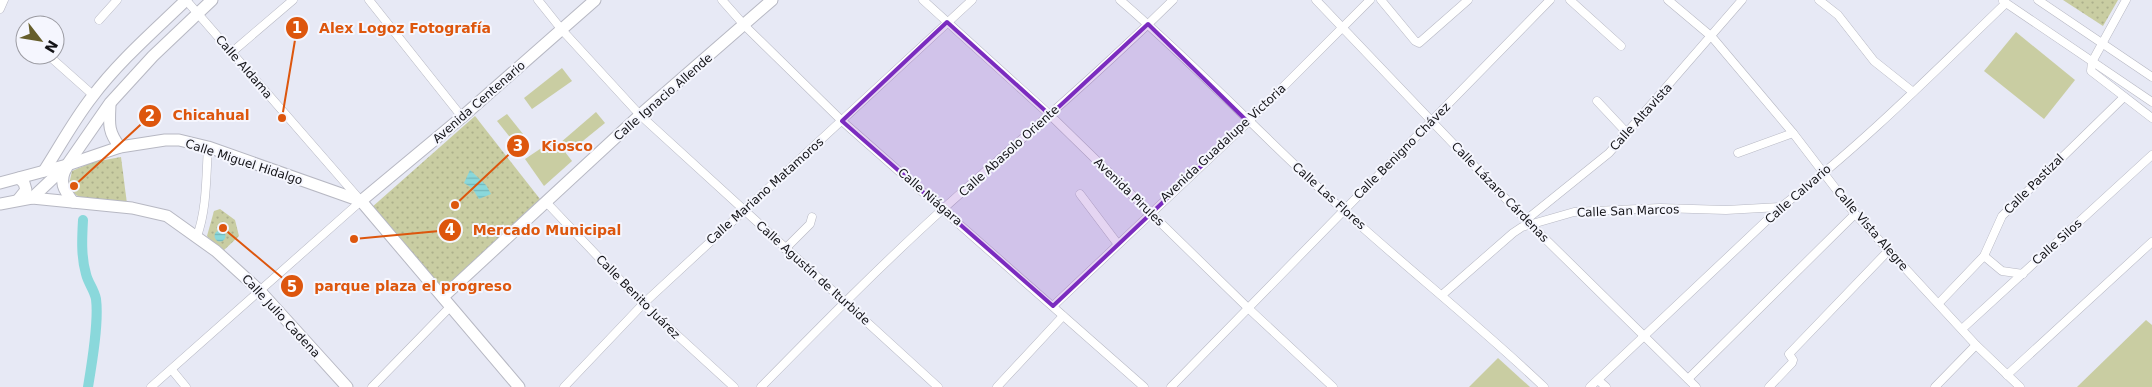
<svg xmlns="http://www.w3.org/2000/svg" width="2152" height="387" font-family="'DejaVu Sans',sans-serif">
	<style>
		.grass { fill: url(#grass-dots) }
		.garden { fill: #c9cda2 }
		.water { fill: url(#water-rules) }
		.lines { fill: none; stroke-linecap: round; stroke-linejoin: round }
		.canal { stroke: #8ad8db; stroke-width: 10 }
		.street-casing { stroke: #b7b8c3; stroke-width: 9 }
		.secondary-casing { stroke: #b7b8c3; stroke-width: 13 }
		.street { stroke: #fff; stroke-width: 8 }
		.secondary { stroke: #fff; stroke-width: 11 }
		.marked { fill: #7b2cbf; fill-opacity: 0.2; stroke: #7b2cbf; stroke-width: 4; stroke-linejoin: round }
		.labels { text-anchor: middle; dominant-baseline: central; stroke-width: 4; stroke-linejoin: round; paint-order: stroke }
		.street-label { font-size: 12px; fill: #131317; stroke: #f5f6fe }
		.leader { fill: none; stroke: #dd560d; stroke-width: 2 }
		.callout-dot { fill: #dd560d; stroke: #f5f6fe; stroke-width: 2 }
		.mark-label { font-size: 15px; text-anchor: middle; font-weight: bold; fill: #fff }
		.callout-label { font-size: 14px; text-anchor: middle; font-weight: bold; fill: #dd560d; stroke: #f5f6fe; stroke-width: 4; stroke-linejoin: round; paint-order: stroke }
	</style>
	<defs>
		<pattern id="grass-dots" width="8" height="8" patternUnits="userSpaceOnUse" patternTransform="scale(1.25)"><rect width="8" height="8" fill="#c9cda2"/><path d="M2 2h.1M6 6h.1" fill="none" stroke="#acaf8b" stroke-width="1.8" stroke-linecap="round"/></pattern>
		<pattern id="water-rules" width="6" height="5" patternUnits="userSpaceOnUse" patternTransform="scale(1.25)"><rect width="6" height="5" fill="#8ad8db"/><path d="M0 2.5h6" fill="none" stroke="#76b8bb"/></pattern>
	</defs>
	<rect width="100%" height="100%" fill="#e7e9f5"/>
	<g class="grass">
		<polygon points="2063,0 2118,0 2103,26"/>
		<polygon points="475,116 540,199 441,292 371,208"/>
		<polygon points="121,157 127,204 82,199 68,189 72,171 93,162"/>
		<polygon points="220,209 235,220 239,236 222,252 207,236 214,211"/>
	</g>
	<g class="garden">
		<polygon points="2016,32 2075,80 2044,119 1984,71"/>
		<polygon points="562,68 572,81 532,109 524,98"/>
		<polygon points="596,112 605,123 568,153 560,143"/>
		<polygon points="507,114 523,134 513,141 497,121"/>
		<polygon points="555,139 572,161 544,186 525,159"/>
		<polygon points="2146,320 2152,325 2152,387 2077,387"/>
		<polygon points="1498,358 1530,387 1469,387"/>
	</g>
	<g class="water">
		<polygon points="470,170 486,185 491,194 479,199 472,188 464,183"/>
		<circle cx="220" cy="236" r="5.5"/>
	</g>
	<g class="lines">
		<path class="canal" d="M83,220C82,238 81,257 86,274C88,283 94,289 96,299C99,322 92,363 88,387"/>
		<g class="street-casing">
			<g id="street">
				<polyline points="369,0 462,117"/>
				<polyline points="538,0 562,30 640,115 938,387"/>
				<polyline points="722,0 745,26 842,121 1144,387"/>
				<polyline points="923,0 1050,115 1248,308 1333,387"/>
				<path d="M1120,0C1197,66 1267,141 1343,210C1409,270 1479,325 1544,387"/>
				<polyline points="1316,0 1526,220 1696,387"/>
				<polyline points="1381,0 1415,41 1419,43 1468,0"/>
				<polyline points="1570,0 1621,46"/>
				<polyline points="1668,0 1712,37 1793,133 1855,214 1976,345 2020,387"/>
				<polyline points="1819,0 1838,15 1874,61 1913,92"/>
				<polyline points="2038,0 2152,77"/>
				<polyline points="2126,0 2092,62 2091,71 2152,118"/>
				<polyline points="2003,1 2152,102"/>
				<polyline points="0,9 4,0"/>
				<polyline points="99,20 117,0"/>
				<polyline points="231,53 293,0"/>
				<polyline points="48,55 93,95"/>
				<polyline points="1597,101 1627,133"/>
				<polyline points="1738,153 1793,133"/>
				<polyline points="1080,194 1117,243"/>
				<polyline points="547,203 643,304 734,387"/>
				<polyline points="1526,220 1609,153 1742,0"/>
				<path d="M197,236C207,209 206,176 208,147"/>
				<polyline points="785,249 810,224 812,217"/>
				<polyline points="1984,256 2002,271 2023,274"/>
				<polyline points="1442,295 1513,233 1522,227 1574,212 1660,208 1726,210 1781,207"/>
				<polyline points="1939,303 1984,256 2002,216 2124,97"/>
				<polyline points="1053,306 1248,122 1370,0"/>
				<polyline points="1962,329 2152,155"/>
				<polyline points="172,370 186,387"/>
				<polyline points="2007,375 2152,242"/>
				<polyline points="1688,379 1855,214"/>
				<polyline points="1598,380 1606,387"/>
				<polyline points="151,387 361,201 186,0"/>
				<polyline points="372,387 451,306"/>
				<polyline points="564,387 643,304 972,0"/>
				<path d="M761,387C821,326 880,266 943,209C1020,140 1099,73 1173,0"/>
				<polyline points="997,387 1063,316"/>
				<polyline points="1171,387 1550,0"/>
				<path d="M1590,387L1781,207C1861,146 1933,73 2006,3"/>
				<polyline points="1769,387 1792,363 1793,360 1789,354 1889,250"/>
				<polyline points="1935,387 1976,345"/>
			</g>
		</g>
		<g class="secondary-casing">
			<g id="secondary">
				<path d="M110,105C109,124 108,132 120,147"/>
				<path d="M67,167C58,181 64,190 73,202"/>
				<path d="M44,171C60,146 74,120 92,97C119,61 154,31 186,0"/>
				<polyline points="0,183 67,165 120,147 165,140 179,140 208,147 361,201 519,387"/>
				<polyline points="32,198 67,165 110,103 153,56 212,0"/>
				<polyline points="18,200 26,190 24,183 19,178"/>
				<polyline points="361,201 462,117 595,0"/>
				<polyline points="0,204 32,198 132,208 167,216 216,251 260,291 347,387"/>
				<polyline points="443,297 640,115 772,0"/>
			</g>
		</g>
		<use href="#street" class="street"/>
		<use href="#secondary" class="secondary"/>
	</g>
	<path class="marked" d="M947,22L1050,115L1148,24L1248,122L1053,306L842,121Z"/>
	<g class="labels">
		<g class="street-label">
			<text transform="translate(244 67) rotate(49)">Calle Aldama</text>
			<text transform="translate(663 97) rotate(-41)">Calle Ignacio Allende</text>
			<text transform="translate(479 102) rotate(-41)">Avenida Centenario</text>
			<text transform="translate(1641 117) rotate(-48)">Calle Altavista</text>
			<text transform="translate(1223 143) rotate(-43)">Avenida Guadalupe Victoria</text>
			<text transform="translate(1009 151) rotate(-42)">Calle Abasolo Oriente</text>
			<text transform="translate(1402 151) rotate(-45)">Calle Benigno Chávez</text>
			<text transform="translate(244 162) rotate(18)">Calle Miguel Hidalgo</text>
			<text transform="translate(2034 184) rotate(-45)">Calle Pastizal</text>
			<text transform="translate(765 191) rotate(-42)">Calle Mariano Matamoros</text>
			<text transform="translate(1129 192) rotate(44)">Avenida Pirules</text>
			<text transform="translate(1500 192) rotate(46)">Calle Lázaro Cárdenas</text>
			<text transform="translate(1798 194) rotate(-41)">Calle Calvario</text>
			<text transform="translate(1329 196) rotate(42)">Calle Las Flores</text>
			<text transform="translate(930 197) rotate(41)">Calle Niágara</text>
			<text transform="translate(1628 211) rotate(-2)">Calle San Marcos</text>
			<text transform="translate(1871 229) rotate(49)">Calle Vista Alegre</text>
			<text transform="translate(2057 242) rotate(-42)">Calle Silos</text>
			<text transform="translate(813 273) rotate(42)">Calle Agustín de Iturbide</text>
			<text transform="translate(638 297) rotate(45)">Calle Benito Juárez</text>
			<text transform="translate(281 316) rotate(47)">Calle Julio Cadena</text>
		</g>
	</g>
	<path class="leader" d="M282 118L297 28M74 186L150 116M455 205L518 146M354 239L450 230M223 228L292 286"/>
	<g class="callout-dot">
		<circle cx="282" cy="118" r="5"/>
		<circle cx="74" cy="186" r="5"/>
		<circle cx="455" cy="205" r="5"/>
		<circle cx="354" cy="239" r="5"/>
		<circle cx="223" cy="228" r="5"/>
		<circle cx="297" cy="28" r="12"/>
		<circle cx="150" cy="116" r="12"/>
		<circle cx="518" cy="146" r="12"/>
		<circle cx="450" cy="230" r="12"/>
		<circle cx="292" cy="286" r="12"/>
	</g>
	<g class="mark-label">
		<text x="297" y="33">1</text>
		<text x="150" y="121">2</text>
		<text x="518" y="151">3</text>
		<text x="450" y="235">4</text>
		<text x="292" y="292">5</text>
	</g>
	<g class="callout-label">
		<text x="405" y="33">Alex Logoz Fotografía</text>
		<text x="211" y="120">Chicahual</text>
		<text x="567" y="151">Kiosco</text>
		<text x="547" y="235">Mercado Municipal</text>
		<text x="413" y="291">parque plaza el progreso</text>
	</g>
	<g transform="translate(40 40) rotate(121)"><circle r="24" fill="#f5f6fe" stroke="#9b9ba2"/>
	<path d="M0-4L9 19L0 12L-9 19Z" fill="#665e2b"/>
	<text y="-8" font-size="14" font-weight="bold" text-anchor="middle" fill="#131317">N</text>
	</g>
</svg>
